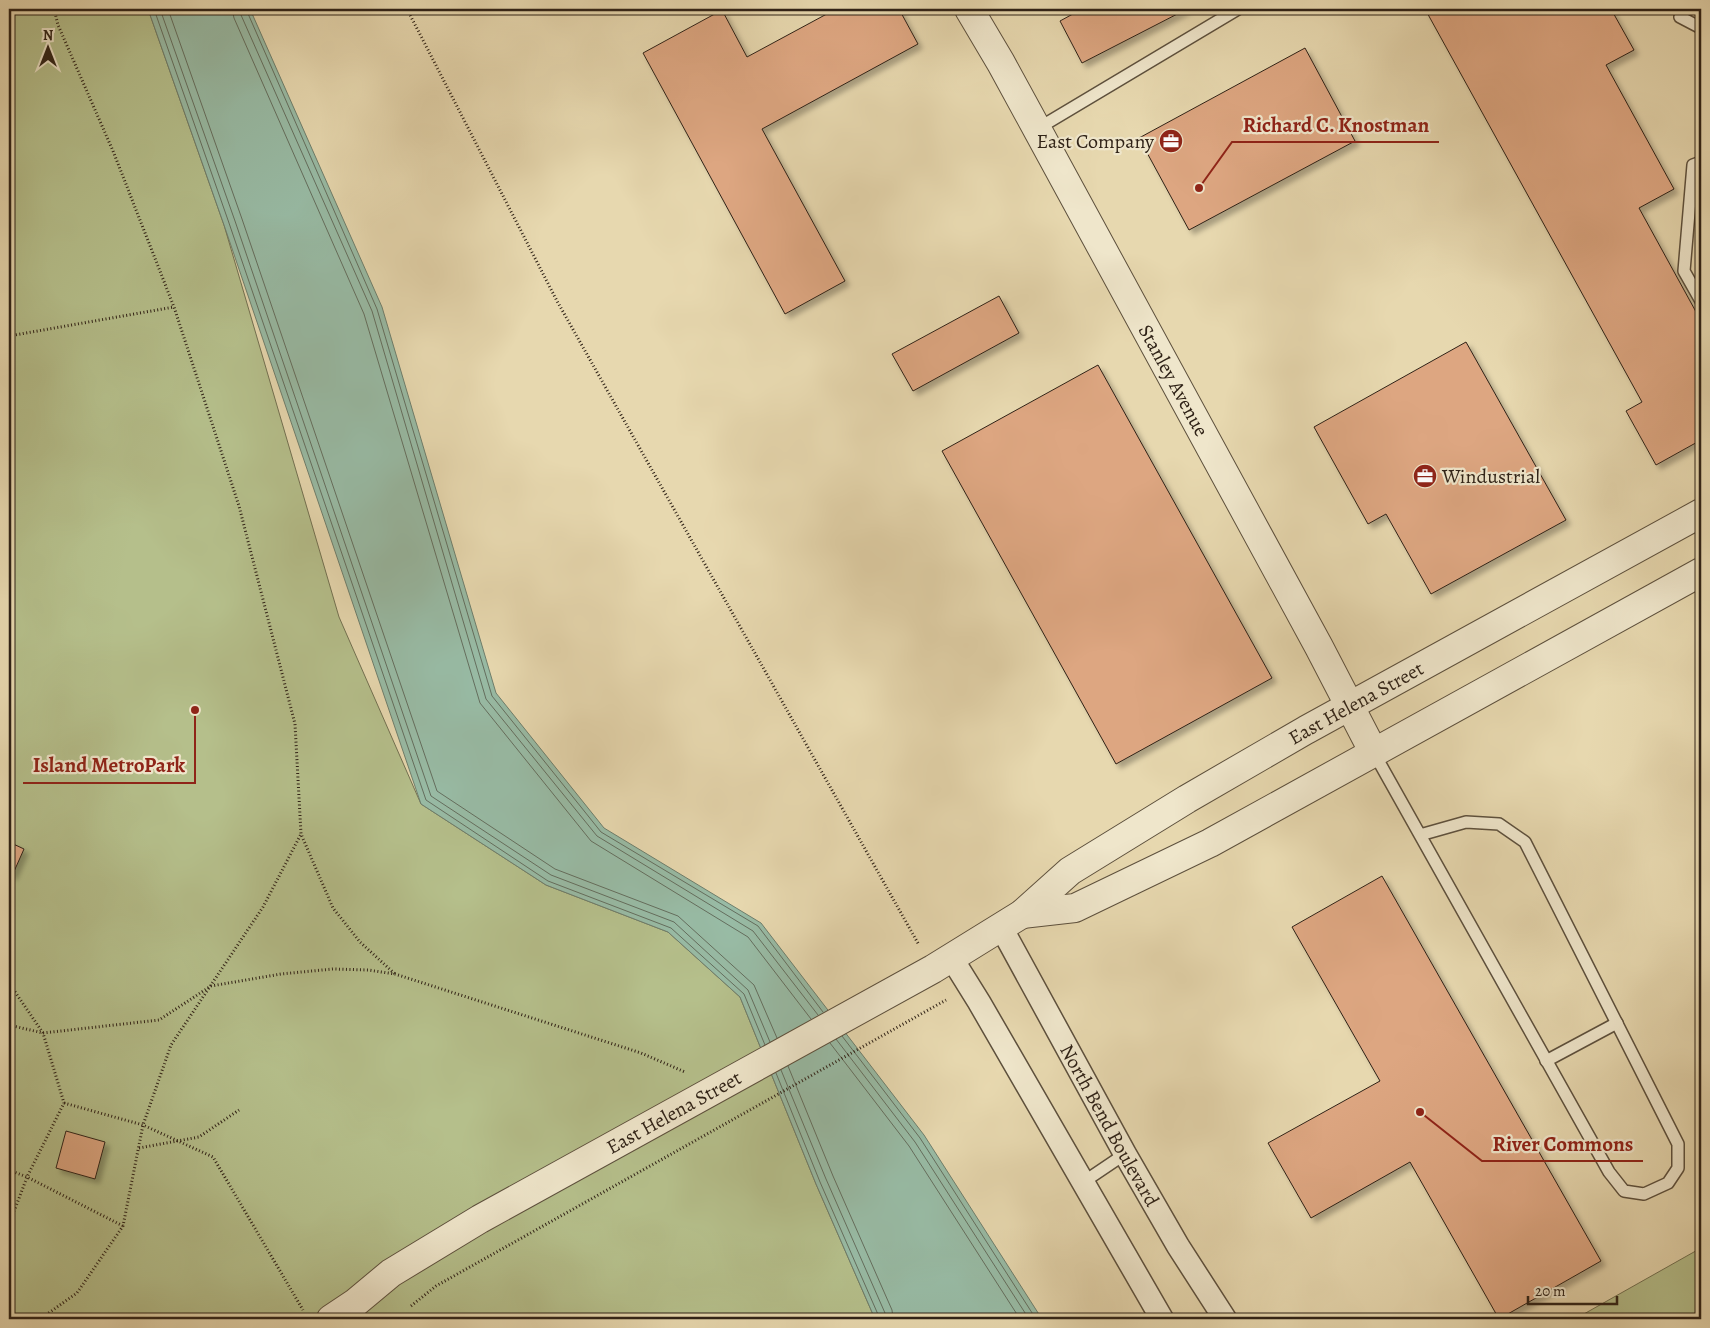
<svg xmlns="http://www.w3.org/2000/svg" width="1710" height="1328" font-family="Alegreya,serif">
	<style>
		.green { fill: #b5bf8b; stroke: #727051 }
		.water { fill: #98bba5; stroke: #6e7e6c }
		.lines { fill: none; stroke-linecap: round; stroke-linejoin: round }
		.shore { stroke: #646e5e; stroke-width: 1 }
		.building { fill: #dda681; stroke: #2f2217; filter: url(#shadow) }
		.service-casing { stroke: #5d503d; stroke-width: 14 }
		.minor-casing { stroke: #5d503d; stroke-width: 25 }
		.tertiary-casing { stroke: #5d503d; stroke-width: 30 }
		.path { stroke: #2f2217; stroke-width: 3; stroke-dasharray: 1 2.5; stroke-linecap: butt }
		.service { stroke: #efe6cb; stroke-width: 11 }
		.minor { stroke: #efe6cb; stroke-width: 22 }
		.tertiary { stroke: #efe6cb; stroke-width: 28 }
		.labels { text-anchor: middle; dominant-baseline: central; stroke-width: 4.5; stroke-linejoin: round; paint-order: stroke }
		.poi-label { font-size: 20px; fill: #2f2217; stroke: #efe6cb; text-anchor: end }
		.street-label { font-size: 20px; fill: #2f2217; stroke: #efe6cb }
		.leader { fill: none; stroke: #8f2418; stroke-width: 2 }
		.callout-dot { fill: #8f2418; stroke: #efe6cb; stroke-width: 2 }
		.callout-label { font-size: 21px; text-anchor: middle; font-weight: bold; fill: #8f2418; stroke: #efe6cb; stroke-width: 4.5; stroke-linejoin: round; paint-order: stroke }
	</style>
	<defs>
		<filter id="shadow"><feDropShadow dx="4.5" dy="4.5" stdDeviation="2.5" flood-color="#0004"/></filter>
	</defs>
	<rect width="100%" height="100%" fill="#e7d8af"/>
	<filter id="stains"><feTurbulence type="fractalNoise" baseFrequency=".004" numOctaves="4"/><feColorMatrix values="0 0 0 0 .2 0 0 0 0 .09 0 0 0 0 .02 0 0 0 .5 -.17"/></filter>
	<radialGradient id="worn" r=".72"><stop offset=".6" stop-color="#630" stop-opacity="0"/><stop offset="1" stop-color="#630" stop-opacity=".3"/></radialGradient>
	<g class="green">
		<polygon points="9,9 148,9 224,225 339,617 421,804 546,885 668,932 740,997 816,1184 875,1319 9,1319"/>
		<polygon points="1701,1248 1701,1319 1575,1319"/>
	</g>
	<polygon class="water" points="148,9 250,9 382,307 496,693 604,828 761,923 924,1135 1042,1319 875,1319 816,1184 740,997 668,932 546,885 421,804 224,225"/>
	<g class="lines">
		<g class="shore">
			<polyline points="154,9 229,223 426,800 548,881 671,928 744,994 765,1045"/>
			<polyline points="160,9 235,221 431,796 551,875 674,922 748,990 770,1042"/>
			<polyline points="168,9 242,219 437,791 555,869 678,916 754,985 777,1038"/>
			<polyline points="232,9 234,18 364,314 480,703 591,841 748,937 811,1019"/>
			<polyline points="240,9 241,15 372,311 486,699 597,836 753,931 818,1015"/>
			<polyline points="246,9 377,309 492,696 601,832 758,926 823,1012"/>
			<polyline points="842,1036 920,1138 1036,1319"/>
			<polyline points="836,1039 915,1142 1029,1319"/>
			<polyline points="830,1043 909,1146 1020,1319"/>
			<polyline points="788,1066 833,1176 892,1310 893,1319"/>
			<polyline points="781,1070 826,1179 885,1313 886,1319"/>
			<polyline points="776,1073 820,1182 880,1319"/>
		</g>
	</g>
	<g class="building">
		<polygon points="836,9 899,9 918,44 762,129 845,281 785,314 643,53 722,10 747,57"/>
		<polygon points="1082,9 1187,9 1082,63 1060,21"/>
		<polygon points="1425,9 1611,9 1634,50 1606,65 1674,189 1639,208 1701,321 1701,440 1656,465 1626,411 1642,402"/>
		<polygon points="1305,48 1355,141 1189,230 1139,138"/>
		<polygon points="999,296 1019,333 913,391 892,354"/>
		<polygon points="1466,342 1566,520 1431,594 1386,514 1368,524 1314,427"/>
		<polygon points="1098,365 1272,678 1116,764 942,451"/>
		<polygon points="9,842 24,849 12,876 9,874"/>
		<polygon points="1382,876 1601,1261 1499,1319 1410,1162 1311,1218 1268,1143 1380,1081 1292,927"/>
		<polygon points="66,1131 105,1142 95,1179 56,1168"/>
	</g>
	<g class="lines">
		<g class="service-casing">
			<g id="service">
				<polyline points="1684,9 1680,17 1701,28"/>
				<polyline points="1037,129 1238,9"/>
				<polyline points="1701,162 1693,165 1684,271 1701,301"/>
				<polyline points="1374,753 1609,1172 1624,1191 1644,1194 1668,1183 1678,1168 1678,1144 1525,842 1499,824 1466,822 1420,835"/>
				<polyline points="1546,1061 1617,1023"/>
				<polyline points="1082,1183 1125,1154"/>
			</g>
		</g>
		<g class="minor-casing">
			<g id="minor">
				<path id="s1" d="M1001,927L1125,1154L1178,1246L1225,1319"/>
				<polyline points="951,957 979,1002 1162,1319"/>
			</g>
		</g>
		<g class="tertiary-casing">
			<g id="tertiary">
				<path id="s2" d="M969,9L1001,63L1037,129L1319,647L1374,753"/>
				<polyline points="1022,914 1075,908 1210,843 1701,572"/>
				<path id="s3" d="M331,1319L355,1303L391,1273L480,1219L933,969L1022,914L1070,871L1187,799L1306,730L1701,513"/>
			</g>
		</g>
		<g class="path">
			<polyline points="54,9 58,25 113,151 174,307 239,506 295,724 301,834 333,908 360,942 395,974"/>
			<polyline points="407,9 557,301 919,945"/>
			<polyline points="9,336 174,307"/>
			<polyline points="9,983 43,1033 64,1103 27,1177 15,1209 9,1219"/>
			<polyline points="9,1025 43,1033 159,1020 211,986 281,974 333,969 368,970 395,974 641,1053 685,1072"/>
			<polyline points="64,1103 143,1125 213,1157 303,1310"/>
			<polyline points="139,1148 199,1137 239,1110"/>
			<polyline points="9,1170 27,1177 123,1226"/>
			<polyline points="411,1306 436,1286 946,1000"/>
			<polyline points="40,1319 77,1293 123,1226 143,1125 171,1045 263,907 301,834"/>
		</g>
		<use href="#service" class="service"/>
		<use href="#minor" class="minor"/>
		<use href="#tertiary" class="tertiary"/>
	</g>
	<defs>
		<g id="office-disc" transform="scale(1.25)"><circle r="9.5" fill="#8f2418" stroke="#efe6cb"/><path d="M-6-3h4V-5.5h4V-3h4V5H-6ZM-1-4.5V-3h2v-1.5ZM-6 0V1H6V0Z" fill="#fff"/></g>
	</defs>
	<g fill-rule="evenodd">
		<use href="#office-disc" x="1171" y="141"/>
		<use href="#office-disc" x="1425" y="476"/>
	</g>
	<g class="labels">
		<g class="poi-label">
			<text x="1154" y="141">East Company</text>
			<text x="1442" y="476" text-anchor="start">Windustrial</text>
		</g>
		<g class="street-label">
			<text stroke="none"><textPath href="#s2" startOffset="424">Stanley Avenue</textPath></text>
			<text stroke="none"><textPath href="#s3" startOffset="1198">East Helena Street</textPath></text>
			<text stroke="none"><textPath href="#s3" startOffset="401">East Helena Street</textPath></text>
			<text stroke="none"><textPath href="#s1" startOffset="226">North Bend Boulevard</textPath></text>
		</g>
	</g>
	<path class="leader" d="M1199 188L1232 142H1439M195 710L195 783H23M1420 1112L1482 1161H1643"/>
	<g class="callout-dot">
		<circle cx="1199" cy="188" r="5"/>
		<circle cx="195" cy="710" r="5"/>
		<circle cx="1420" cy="1112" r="5"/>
	</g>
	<g class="callout-label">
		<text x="1336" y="132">Richard C. Knostman</text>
		<text x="109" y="772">Island MetroPark</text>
		<text x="1563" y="1151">River Commons</text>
	</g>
	<rect width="1710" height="1328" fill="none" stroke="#e7d8af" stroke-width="30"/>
	<rect x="10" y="10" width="1690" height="1308" fill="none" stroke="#2f2217" stroke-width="2.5"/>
	<rect x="15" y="15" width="1680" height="1298" fill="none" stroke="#2f2217"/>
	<g transform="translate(48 48)" stroke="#efe6cb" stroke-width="4" paint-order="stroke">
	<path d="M0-4L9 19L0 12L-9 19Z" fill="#2f2217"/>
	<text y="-8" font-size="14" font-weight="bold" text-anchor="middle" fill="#2f2217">N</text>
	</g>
	<path d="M1528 1296v8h89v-8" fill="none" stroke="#2f2217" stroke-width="2.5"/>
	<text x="1535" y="1296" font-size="15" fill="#2f2217" stroke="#efe6cb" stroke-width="4" paint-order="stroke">20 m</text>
	<rect width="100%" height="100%" filter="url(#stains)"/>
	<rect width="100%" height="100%" fill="url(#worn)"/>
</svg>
